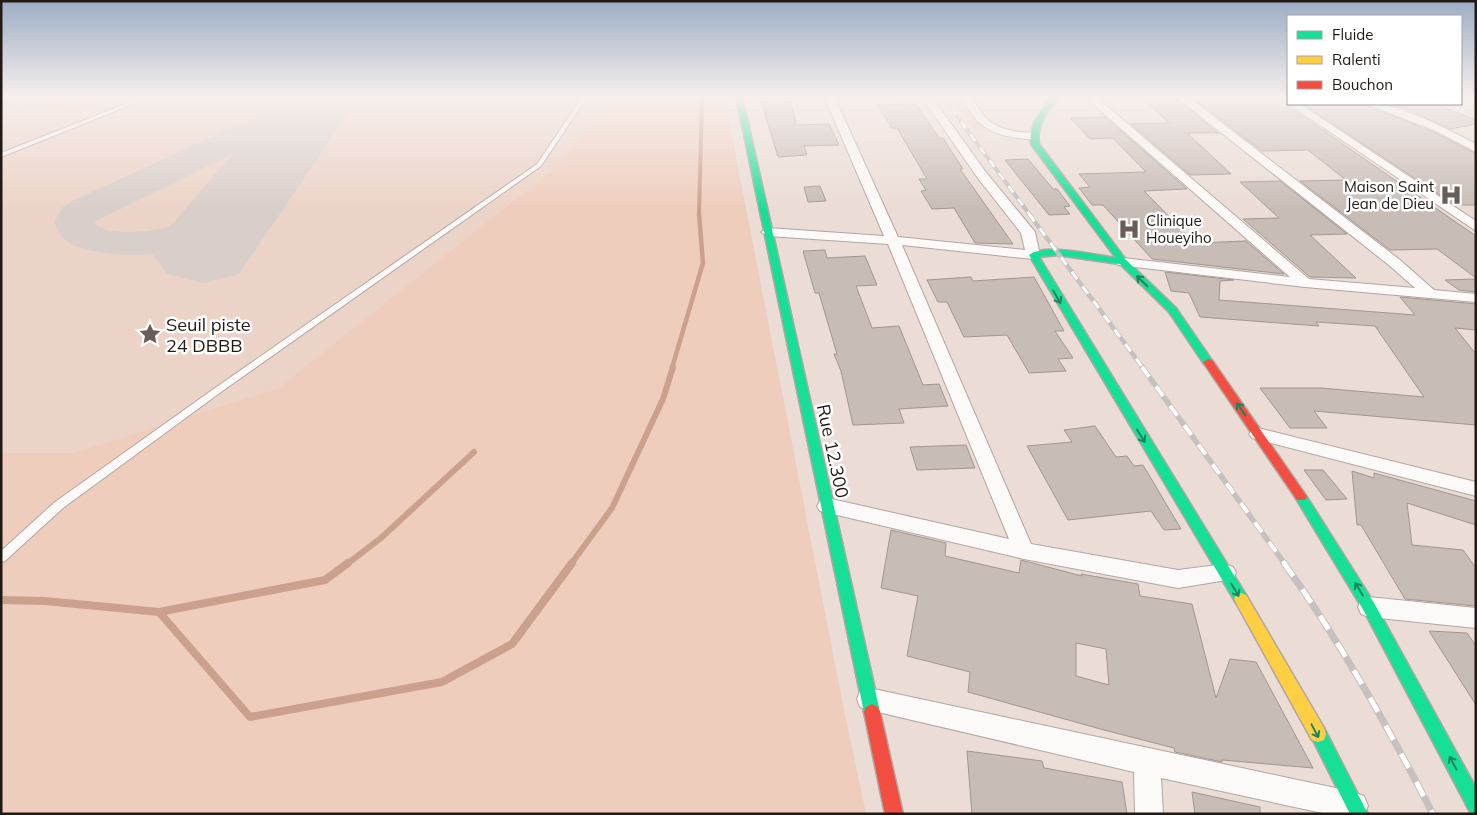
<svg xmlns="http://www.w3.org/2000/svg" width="1477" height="815" font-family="Mulish,sans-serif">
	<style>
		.built { fill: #ecd3c7 }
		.green { fill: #efcdbd }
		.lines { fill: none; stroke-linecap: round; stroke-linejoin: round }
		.stream-far3 { stroke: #cba18e; stroke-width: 4 }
		.stream-far2 { stroke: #cba18e; stroke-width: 4.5 }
		.stream-far1 { stroke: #cba18e; stroke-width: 6 }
		.stream { stroke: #cba18e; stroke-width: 8 }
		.taxiway { fill: #d8ceca; fill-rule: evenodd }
		.runway { fill: #d8ceca; fill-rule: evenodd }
		.building { fill: #c7bcb6; stroke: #a19690; fill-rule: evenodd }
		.lane-casing { stroke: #b1a6a1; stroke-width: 2 }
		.street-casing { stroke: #b1a6a1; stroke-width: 2 }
		.fast-casing { stroke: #b1a6a1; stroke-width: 3 }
		.slow-casing { stroke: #b1a6a1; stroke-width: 3 }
		.jam-casing { stroke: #b1a6a1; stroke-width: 3 }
		.lane { fill: #fcfaf9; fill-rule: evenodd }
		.street { fill: #fcfaf9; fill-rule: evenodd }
		.fast { fill: #16e098; fill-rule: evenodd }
		.slow { fill: #ffcf43; fill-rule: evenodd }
		.jam { fill: #f24e42; fill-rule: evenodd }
		.rail-far3-casing { stroke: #c4c1bf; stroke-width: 4 }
		.rail-far2-casing { stroke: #c4c1bf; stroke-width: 4.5 }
		.rail-far1-casing { stroke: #c4c1bf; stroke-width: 5.5 }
		.rail-casing { stroke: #c4c1bf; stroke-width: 7 }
		.rail-far3 { stroke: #fff; stroke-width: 2.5; stroke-dasharray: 8; stroke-linecap: butt }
		.rail-far2 { stroke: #fff; stroke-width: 3; stroke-dasharray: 9; stroke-linecap: butt }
		.rail-far1 { stroke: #fff; stroke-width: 4; stroke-dasharray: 12; stroke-linecap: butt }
		.rail { stroke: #fff; stroke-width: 5; stroke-dasharray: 16; stroke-linecap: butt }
		.oneway { stroke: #1b865d }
		.labels { text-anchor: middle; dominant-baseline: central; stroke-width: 5; stroke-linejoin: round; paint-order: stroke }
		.far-poi-label { font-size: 15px; fill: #211914; stroke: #fff; text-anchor: end }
		.poi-label { font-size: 18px; fill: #211914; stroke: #fff; text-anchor: start }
		.street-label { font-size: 18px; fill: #211914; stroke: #fff }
	</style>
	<rect width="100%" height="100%" fill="#ebdcd5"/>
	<polygon class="built" points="1,96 724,96 844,710 866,814 1,814"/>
	<g class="green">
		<polygon points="1,96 131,96 75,113 17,104 1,109"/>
		<polygon points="611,96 724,96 844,710 866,814 1,814 1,453 74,453 277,389 558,166"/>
		<polygon points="948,96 961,96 973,115 987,129 974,129"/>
	</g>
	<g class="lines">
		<polyline class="stream-far3" points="699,215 702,96"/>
		<polyline class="stream-far2" points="672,368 703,263 699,214"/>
		<g class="stream-far1">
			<polyline points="347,564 381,538 474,452"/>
			<polyline points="571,564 612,508 663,399 673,367"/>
		</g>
		<g class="stream">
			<polyline points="1,600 45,601 159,612 250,717 442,682 512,644 572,563"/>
			<polyline points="159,612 325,580 348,563"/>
		</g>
		<path class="taxiway" d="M301,96H338L334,102L313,115L94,222C112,249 231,216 252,195C257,189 258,185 260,178L253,169L260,155L272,152L284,155L289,162V167L296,177C294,190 287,204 277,213C237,248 130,266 80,247C76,246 70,244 67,241C61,237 57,228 54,222L63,207L70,202Z"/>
		<polygon class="runway" points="283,96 360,96 239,274 203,283 167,274 151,252 167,230"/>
	</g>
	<g class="building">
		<polygon points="790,96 796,125 829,124 839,145 804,146 807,155 778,157 760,97"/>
		<polygon points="1141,96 1173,96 1218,133 1187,133 1231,174 1190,175 1131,124 1169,123"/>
		<polygon points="1190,96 1279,96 1288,106 1476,236 1476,278 1437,249 1390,250 1300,181 1346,180 1308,150 1262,151"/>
		<polygon points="916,104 939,138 943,138 963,169 960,169 1013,244 975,243 954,208 932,209 921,191 926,190 919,179 927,179 897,128 892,128 878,105"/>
		<polygon points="1303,104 1364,104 1433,132 1476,154 1476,205 1455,205"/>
		<polygon points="1384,104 1435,104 1476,120 1476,124 1451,129 1408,110"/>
		<polygon points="1105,117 1187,189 1144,191 1195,243 1246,241 1284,274 1152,259 1103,205 1092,205 1079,188 1090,187 1079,174 1146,172 1113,138 1090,139 1070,118"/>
		<polygon points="1028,159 1053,189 1057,189 1070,206 1064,207 1070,214 1049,215 1005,160"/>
		<polygon points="1280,181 1347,234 1310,235 1356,278 1310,277 1243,219 1279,218 1240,182"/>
		<polygon points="820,186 826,201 808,202 804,187"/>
		<polygon points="825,250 827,258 865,256 877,285 856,286 872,328 899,326 923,385 939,384 948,406 899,409 904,423 853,425 841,371 834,354 837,354 819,293 815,293 803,251"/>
		<polygon points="1165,272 1234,280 1220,281 1219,300 1415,315 1400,297 1476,304 1476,330 1455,328 1476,354 1476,425 1314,411 1327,428 1290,428 1260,388 1321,388 1424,397 1375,326 1316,322 1319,326 1200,317 1189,293 1171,291"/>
		<polygon points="971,277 973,281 1034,277 1064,331 1055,331 1073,358 1058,359 1066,371 1029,373 1007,335 964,337 947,302 938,302 927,280"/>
		<polygon points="1476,279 1476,292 1459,290 1445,280"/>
		<polygon points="1095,426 1116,457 1127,456 1134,466 1143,465 1181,529 1164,530 1151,511 1068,520 1027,446 1072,442 1064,430"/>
		<polygon points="966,445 975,468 917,470 910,447"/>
		<polygon points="1304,470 1323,470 1347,499 1326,500"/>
		<polygon points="1352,471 1374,478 1374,473 1476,501 1476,525 1407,503 1412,545 1463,550 1476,568 1476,606 1405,599 1361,525 1357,525"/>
		<path d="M891,530L946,543L945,556L1019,573L1021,560L1082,576L1081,574L1138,584L1140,596L1192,604L1216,698L1230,659L1256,662L1313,768L1222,760V762L1175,752L1174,748L1104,730L968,692L970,672L907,656L918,596L881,588ZM1076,643L1106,649L1109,685L1076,676Z"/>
		<polygon points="1429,631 1467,633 1476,646 1476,705"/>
		<polygon points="967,751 1042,761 1044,768 1122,782 1127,814 972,814"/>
		<polygon points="1192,792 1260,807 1260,814 1195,814"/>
	</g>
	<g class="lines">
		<g class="lane-casing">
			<g id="lane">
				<polygon points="146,96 153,96 1,157 1,153"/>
				<polygon points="583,96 588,96 541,166 221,392 63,508 5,561 1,562 1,551 55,502 215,388 537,164"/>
			</g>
		</g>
		<g class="street-casing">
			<g id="street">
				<polygon points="824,96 834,96 898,237 1025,250 1021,233 977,177 921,96 931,96 985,171 1035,232 1040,255 1033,259 902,245 1031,544 1178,570 1225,564 1233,567 1236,573 1233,579 1178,588 1024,559 820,511 817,506 820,501 827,498 1009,539 888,244 768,236 761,232 768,228 884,236"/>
				<path d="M962,96H972C981,118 995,129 1019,132C1026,133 1033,131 1037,136C1033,141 1026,139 1019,138C990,135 973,123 962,96Z"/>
				<polygon points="1084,96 1095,96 1309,279 1415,288 1390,266 1175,96 1187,96 1400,260 1434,290 1476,294 1476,302 1305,287 1118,265 1116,262 1118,259 1123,258 1290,277"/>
				<polygon points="1470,96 1476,96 1476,100"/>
				<polygon points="1289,104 1300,104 1476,221 1476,231"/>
				<path d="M1366,104C1397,102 1448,129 1476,144V152L1434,130Z"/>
				<polygon points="1258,428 1476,482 1476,496 1252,438 1249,434 1252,430"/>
				<polygon points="1369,597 1476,608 1476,628 1369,617 1361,614 1358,607 1361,600"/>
				<polygon points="869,688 1354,792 1364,796 1368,806 1364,814 1327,814 1161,778 1163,814 1135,814 1134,772 869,710 860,707 857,699 860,691"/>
			</g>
		</g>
		<g class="fast-casing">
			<g id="fast">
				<polygon points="736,96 742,96 880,712 878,717 872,720 866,717 864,712"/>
				<path d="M1053,96H1060C1048,111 1036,123 1039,144L1126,260L1176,308L1213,362L1208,365L1204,364L1169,312L1120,264L1057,255L1039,257L1246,595L1248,599L1246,603L1241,605L1236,603L1029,255C1044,243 1096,255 1116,258L1031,144C1029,124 1041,111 1053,96Z"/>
				<polygon points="1301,492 1305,494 1374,603 1476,788 1476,814 1470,812 1364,611 1295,497 1297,494"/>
				<polygon points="1318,726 1324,728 1368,814 1350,814 1310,734 1312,728"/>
			</g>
		</g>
		<g class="slow-casing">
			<polygon id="slow" points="1241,593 1246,595 1324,728 1326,734 1324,740 1318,742 1312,740 1234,599 1236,595"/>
		</g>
		<g class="jam-casing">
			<g id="jam">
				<polygon points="1208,359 1212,360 1305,494 1307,497 1305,500 1297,500 1203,362"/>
				<polygon points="872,704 878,707 880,712 903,814 885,814 864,712 866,707"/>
			</g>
		</g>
		<use href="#lane" class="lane"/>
		<use href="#street" class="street"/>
		<use href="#fast" class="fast"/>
		<use href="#slow" class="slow"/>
		<use href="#jam" class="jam"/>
		<g class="rail-far3-casing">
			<polyline id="rail-far3" points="942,96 1030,215"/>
		</g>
		<g class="rail-far2-casing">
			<polyline id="rail-far2" points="1029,214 1143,368"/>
		</g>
		<g class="rail-far1-casing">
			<polyline id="rail-far1" points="1142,367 1285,564"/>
		</g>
		<g class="rail-casing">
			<path id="rail" d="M1284,563C1341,643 1388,727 1433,814"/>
		</g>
		<use href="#rail-far3" class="rail-far3"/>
		<use href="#rail-far2" class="rail-far2"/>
		<use href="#rail-far1" class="rail-far1"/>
		<use href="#rail" class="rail"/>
	</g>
	<defs><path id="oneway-shaft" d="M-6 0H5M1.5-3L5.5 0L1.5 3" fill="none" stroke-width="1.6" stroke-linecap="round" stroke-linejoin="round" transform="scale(1.25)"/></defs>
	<g class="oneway">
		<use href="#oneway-shaft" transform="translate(1142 281) rotate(-136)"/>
		<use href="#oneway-shaft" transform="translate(1057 297) rotate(60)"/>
		<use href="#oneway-shaft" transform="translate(1241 409) rotate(-125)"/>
		<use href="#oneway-shaft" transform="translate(1141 436) rotate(58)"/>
		<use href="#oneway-shaft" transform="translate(1359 589) rotate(-121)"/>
		<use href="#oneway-shaft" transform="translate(1235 590) rotate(59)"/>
		<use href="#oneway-shaft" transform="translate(1315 731) rotate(62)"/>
		<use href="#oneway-shaft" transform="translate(1453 763) rotate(-118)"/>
	</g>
	<linearGradient id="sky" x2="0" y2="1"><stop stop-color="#9cacc4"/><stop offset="0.46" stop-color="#f6efec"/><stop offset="1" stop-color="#f6efec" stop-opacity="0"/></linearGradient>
	<rect width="1477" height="210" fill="url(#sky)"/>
	<defs>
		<g id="hospital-bare" transform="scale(1.725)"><path d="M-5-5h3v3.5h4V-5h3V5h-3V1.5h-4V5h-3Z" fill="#685d58" stroke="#fff" stroke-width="2.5" paint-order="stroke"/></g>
		<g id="sight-bare" transform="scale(1.725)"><path d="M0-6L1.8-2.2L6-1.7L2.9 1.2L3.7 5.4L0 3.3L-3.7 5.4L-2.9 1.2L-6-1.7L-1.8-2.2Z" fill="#685d58" stroke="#fff" stroke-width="2.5" paint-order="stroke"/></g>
	</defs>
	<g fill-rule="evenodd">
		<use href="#hospital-bare" x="1451" y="195"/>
		<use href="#hospital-bare" x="1129" y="229"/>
		<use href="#sight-bare" x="150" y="334"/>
	</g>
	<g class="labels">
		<g class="far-poi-label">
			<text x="1434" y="186">Maison Saint<tspan x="1434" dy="17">Jean de Dieu</tspan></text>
			<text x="1146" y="220" text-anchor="start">Clinique<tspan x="1146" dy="17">Houeyiho</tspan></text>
		</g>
		<g class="poi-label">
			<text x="166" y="324">Seuil piste<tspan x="166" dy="21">24 DBBB</tspan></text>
		</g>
		<g class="street-label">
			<text transform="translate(833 451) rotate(78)">Rue 12.300</text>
		</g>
	</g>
	<rect width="1477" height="815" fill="none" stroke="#211914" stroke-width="5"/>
	<rect x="1287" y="15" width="175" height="90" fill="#ffffff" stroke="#a6a3a1"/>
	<rect x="1297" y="31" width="25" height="8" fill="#16e098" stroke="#a6a3a1"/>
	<text x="1332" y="40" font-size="15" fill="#211914">Fluide</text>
	<rect x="1297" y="56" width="25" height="8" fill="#ffcf43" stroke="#a6a3a1"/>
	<text x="1332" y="65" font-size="15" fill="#211914">Ralenti</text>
	<rect x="1297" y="81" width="25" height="8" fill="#f24e42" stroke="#a6a3a1"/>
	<text x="1332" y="90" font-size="15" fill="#211914">Bouchon</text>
</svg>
